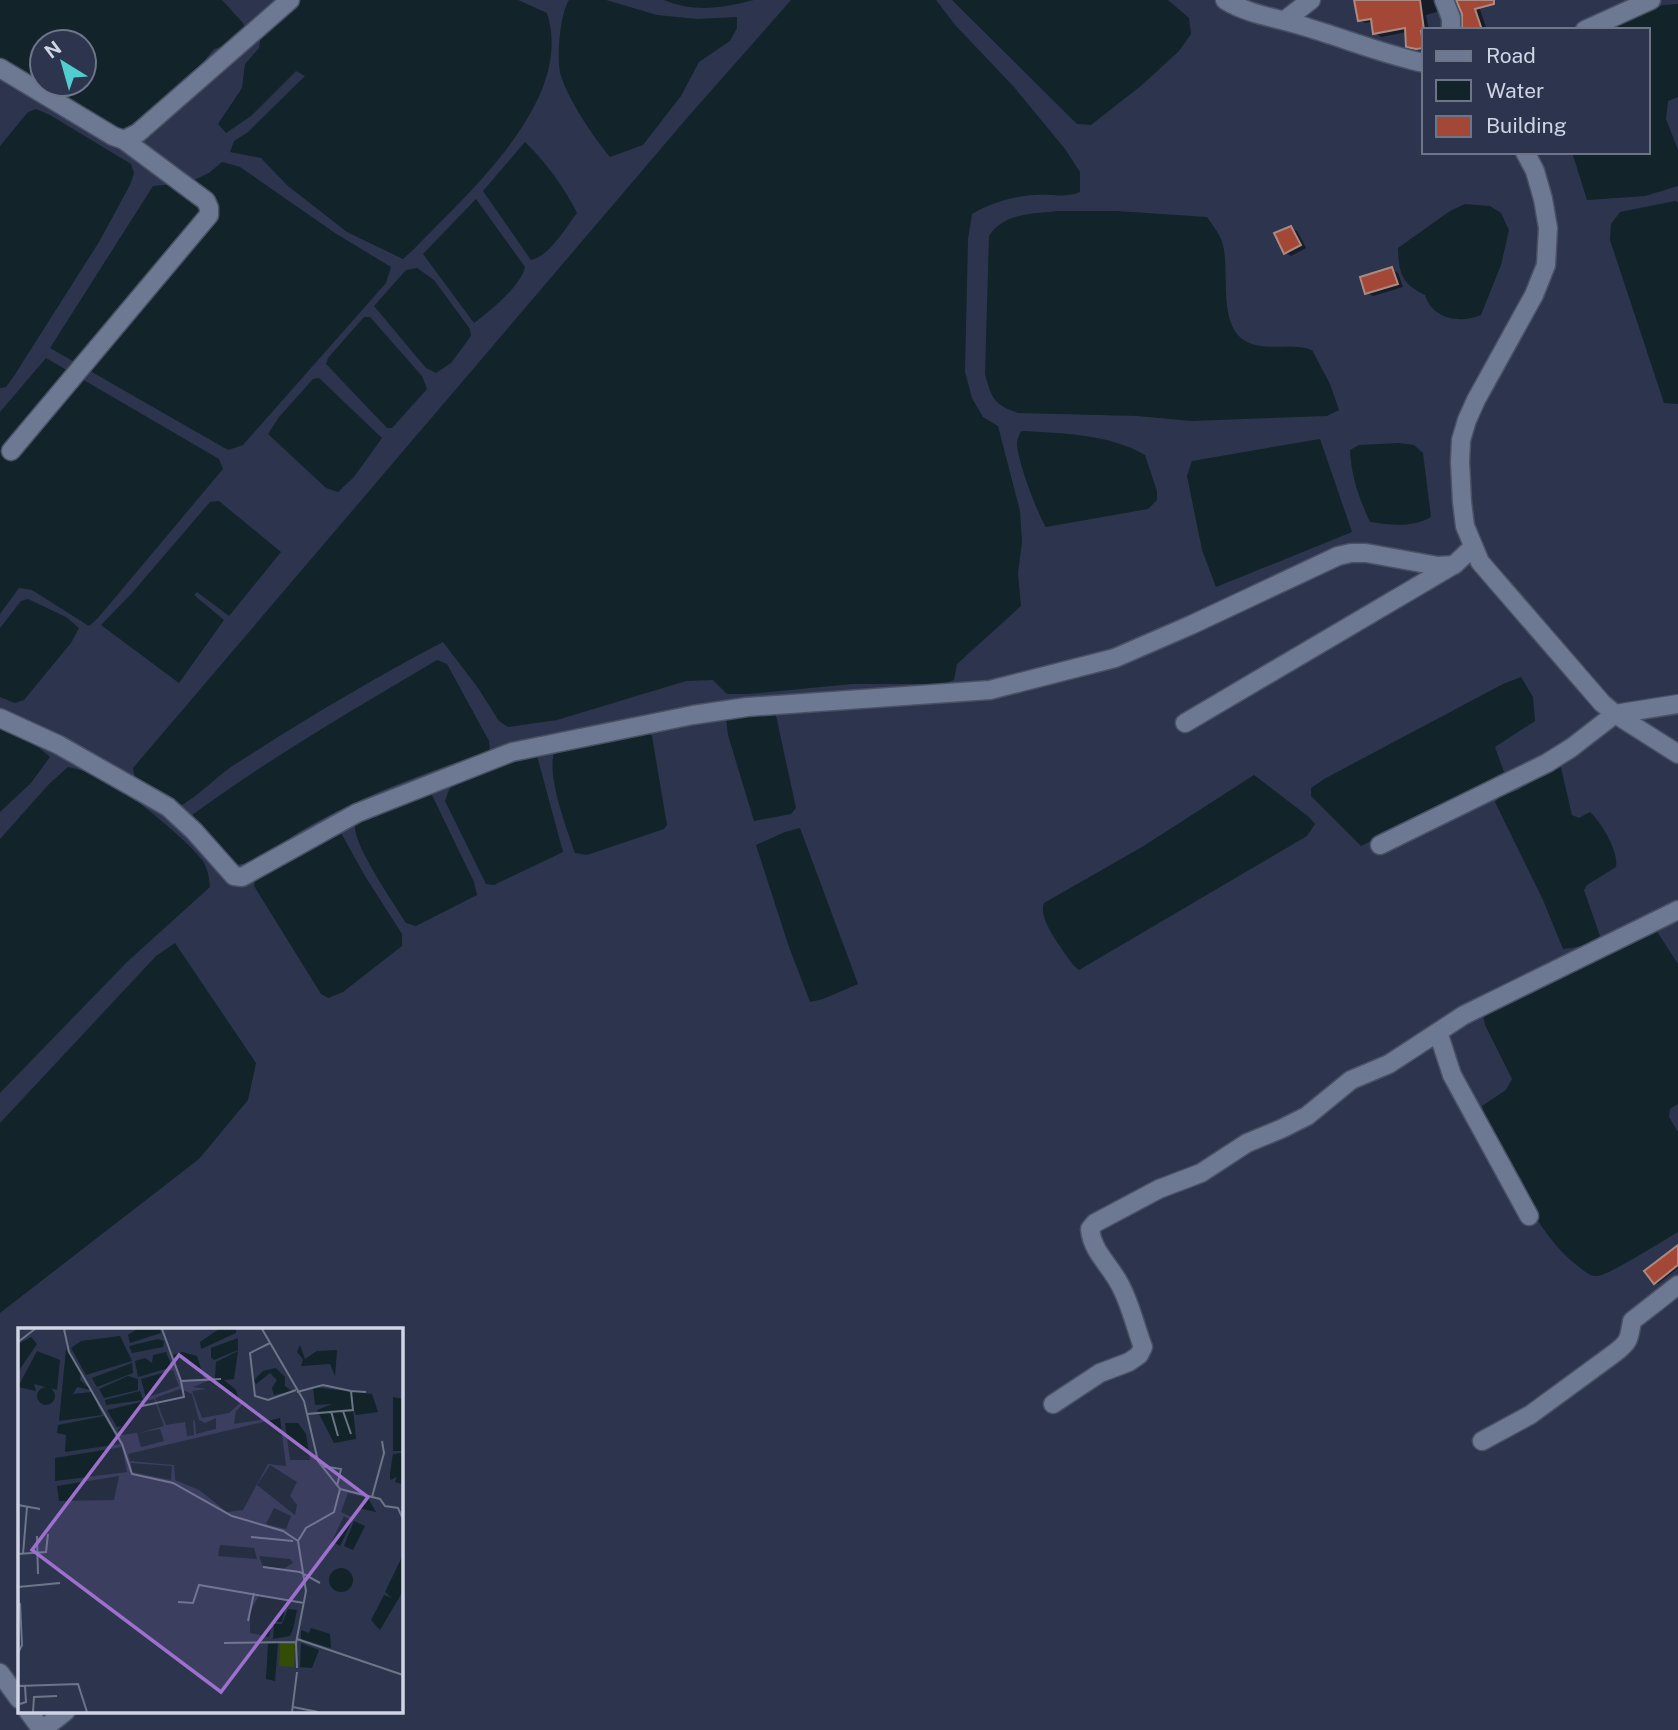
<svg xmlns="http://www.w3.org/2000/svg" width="1678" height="1730" font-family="'Public Sans',sans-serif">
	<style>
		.water { fill: #122329; fill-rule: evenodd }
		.shadow { fill: #0007 }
		.building { fill: #a34837; stroke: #ac8a82; stroke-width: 2 }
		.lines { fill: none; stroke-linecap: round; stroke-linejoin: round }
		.minor-casing { stroke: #495164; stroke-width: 21 }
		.secondary-casing { stroke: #495164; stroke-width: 21 }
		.minor { stroke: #6d7893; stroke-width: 18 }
		.secondary { stroke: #6d7893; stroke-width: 18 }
		.inset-road { fill: none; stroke: #6d7589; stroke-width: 2 }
		.view { fill: #9d70ce; fill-opacity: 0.15; stroke: #9d70ce; stroke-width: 3.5 }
		.inset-edge { fill: none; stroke: #cfd5e4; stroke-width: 3.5 }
	</style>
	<rect width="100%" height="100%" fill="#2c354d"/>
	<g class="water">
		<path d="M0,0H222L243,23L247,32L241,41L214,49L194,73L125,131L97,120L0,58ZM42,42H84V84H42Z"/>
		<path d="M294,0H518L547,13C575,100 469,192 415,248L403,259L347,232L288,186L261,158L230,152L234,141L248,132L305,76L296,71L251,116L226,133L218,124L242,88L245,64L259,48L262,30Z"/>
		<path d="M569,0H606L657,15L697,19L737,17V28L730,41L699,62L681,96L643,145L610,157C594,138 569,101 561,76C556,61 560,13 569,0Z"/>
		<path d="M664,0H754C721,8 696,13 664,0Z"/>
		<path d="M791,0H936L956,26L1014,87L1065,149L1080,172V192C1065,198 1052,194 1036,195C1014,196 991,203 972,214L968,239L965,372L972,398L983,417L998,426L1020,511L1022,542L1018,573L1021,606L957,664L954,680L943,684H852L748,694H727L713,680L686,681L557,720L508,727L499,721L478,688L443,642C372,679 304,720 237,763C216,776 199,797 176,808L135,778L133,768L687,118Z"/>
		<polygon points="952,0 1168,0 1189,18 1191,34 1179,51 1142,85 1091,125 1077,124"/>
		<polygon points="1678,4 1678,97 1668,101 1666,119 1678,150 1678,186 1645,196 1587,200 1572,152 1648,152 1648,30 1608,30 1663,5"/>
		<polygon points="36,109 50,115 131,164 134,173 130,185 99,242 14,376 6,387 0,388 0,146 28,112"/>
		<path d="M525,142C546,162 564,187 577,213C565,228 550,256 531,260L483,191Z"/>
		<polygon points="222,162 240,167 335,233 391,267 386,283 243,445 228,450 50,348 153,186 187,183 209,173"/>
		<path d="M476,199L525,267C521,286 489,312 474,323L423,254Z"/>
		<polygon points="1675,201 1678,202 1678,404 1664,403 1610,240 1611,224 1620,212"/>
		<path d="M1465,204L1490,206L1501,213L1509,230L1501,265L1481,315C1460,324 1432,319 1425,295C1401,283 1399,274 1398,248L1450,211Z"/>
		<path d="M1059,211H1116L1207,217C1212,225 1221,235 1223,245C1230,273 1217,327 1247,342C1268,352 1291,342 1312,350L1330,384L1339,410L1327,416L1191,421L1137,416L1018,413C993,404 992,399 985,374L989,236C1004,212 1034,214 1059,211Z"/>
		<polygon points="417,268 434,280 470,329 471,336 451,363 436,373 426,368 374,306 406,270"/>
		<polygon points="364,317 370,317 422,376 427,389 392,428 387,428 326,364 328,358"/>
		<polygon points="46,358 219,459 223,469 98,618 89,626 32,590 19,588 0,614 0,412"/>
		<polygon points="319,378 382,438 354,477 338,492 326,488 268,434 279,417 313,379"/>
		<path d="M1021,431C1062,433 1109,434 1145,455L1157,491V500L1148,509L1046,527C1037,513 1016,457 1017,442C1017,440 1020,433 1021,431Z"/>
		<polygon points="1320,439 1352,532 1216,587 1202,550 1187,476 1192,461"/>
		<path d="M1399,443L1414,445L1423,453L1431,517C1412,528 1392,525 1370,522C1359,498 1351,476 1350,450L1359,445Z"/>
		<polygon points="219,501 281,552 229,616 197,592 194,595 224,620 179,683 101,625 132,593 210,502"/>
		<polygon points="28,599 66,617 79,628 71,643 24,700 15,703 0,697 0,628 21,601"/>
		<path d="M437,660L447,664L489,741L490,751C426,772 361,796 302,830C280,843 258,868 231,864L192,815C270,758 354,709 437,660Z"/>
		<polygon points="1521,677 1533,697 1535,721 1495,747 1504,772 1361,846 1311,796 1311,788 1324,779 1503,684"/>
		<polygon points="775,711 796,808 791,814 754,821 728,735 726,719"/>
		<polygon points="0,727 38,747 50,757 31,783 0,812"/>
		<path d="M646,730L652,736L667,825L664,829L587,855L575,853C567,829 545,773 555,750Z"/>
		<polygon points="536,752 563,852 494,885 486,884 445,801 449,790 459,778"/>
		<path d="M1560,764L1572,815L1579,818L1590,812C1602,823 1619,852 1616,867L1587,885L1584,890L1600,936C1592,945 1575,948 1563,949L1543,900L1495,802L1499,797L1518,790Z"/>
		<path d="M68,767C83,770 96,775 110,782C129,793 191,843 202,860C208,868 209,877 210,887L127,962L0,1093V839L49,784Z"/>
		<path d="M1254,775L1309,817L1315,824L1307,836L1079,970L1073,965C1064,951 1037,919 1044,903L1142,847Z"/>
		<path d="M430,791L474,882L477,895L416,926L406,923C394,903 352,844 355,824L403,800Z"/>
		<polygon points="800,828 858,984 823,999 810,1002 788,944 756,845 785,832"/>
		<polygon points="331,833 341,833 365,876 402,934 402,946 343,992 328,998 321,994 254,886 256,873"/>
		<path d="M1656,930L1678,964V1104L1670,1109L1669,1117L1678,1132V1232C1664,1240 1611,1274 1598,1276C1590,1277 1585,1271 1579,1267C1533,1232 1511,1168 1485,1118L1482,1106L1506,1090L1512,1079L1485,1025L1482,1009Z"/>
		<polygon points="175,943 256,1063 248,1100 199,1159 0,1313 0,1123 156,956"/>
	</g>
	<g class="shadow">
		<polygon points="1353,0 1440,0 1440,11 1426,15 1429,30 1424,30 1424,51 1408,46 1407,32 1381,37 1375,33 1373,22 1365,23 1359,20"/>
		<polygon points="1460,0 1477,1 1487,30 1464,30"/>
		<polygon points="1291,228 1297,231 1306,248 1291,256 1285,252"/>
		<polygon points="1392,269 1398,273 1403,287 1373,296 1367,293"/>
		<polygon points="1678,1245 1678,1268 1658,1284 1655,1282 1669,1254 1668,1252"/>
	</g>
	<g class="building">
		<polygon points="1354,0 1420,0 1424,30 1421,31 1424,48 1416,49 1406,47 1405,28 1373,34 1371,19 1358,21"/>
		<polygon points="1456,0 1494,0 1494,4 1475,9 1482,30 1462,30 1462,14"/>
		<polygon points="1291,226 1301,245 1284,254 1274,233"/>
		<polygon points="1392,267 1398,284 1365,294 1360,277"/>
		<polygon points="1678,1245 1678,1265 1654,1284 1644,1271"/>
	</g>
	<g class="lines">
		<g class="minor-casing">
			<g id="minor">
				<polyline points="1444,0 1451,18 1451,30"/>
				<polyline points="1285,20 1311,0"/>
				<polyline points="0,68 113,136 124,140 138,133 290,0"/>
				<polyline points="11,451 209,215 209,208 206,201 124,140"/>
				<polyline points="0,718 59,745 168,807 194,831 234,876 242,877 357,813 512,752 693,715 747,707 990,690 1115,658 1191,625 1338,556 1351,553 1366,553 1438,566 1454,565 1472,548"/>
				<polyline points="1185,723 1450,567"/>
				<polyline points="1380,845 1547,763 1571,748 1615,714 1678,704"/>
				<polyline points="1438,1032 1452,1075 1529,1216"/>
				<path d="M1053,1404L1100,1373L1129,1362L1139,1355L1143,1347C1135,1326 1130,1302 1119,1283C1109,1264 1092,1251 1090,1229L1095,1223L1159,1189L1201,1173L1247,1143L1281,1129L1307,1116L1351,1080L1389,1064L1464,1015L1678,910"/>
				<path d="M1482,1441L1530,1415L1616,1352C1630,1341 1629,1338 1632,1321L1678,1285"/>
				<polyline points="0,1673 19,1699"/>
				<polyline points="28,1711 42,1730"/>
				<polyline points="42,1730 66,1711"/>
			</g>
		</g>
		<g class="secondary-casing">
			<g id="secondary">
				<path d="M1225,0C1249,15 1279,18 1306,27C1346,39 1383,54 1424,63"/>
				<polyline points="1585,30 1651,0"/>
				<polyline points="1525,152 1535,171 1543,199 1548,228 1546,265 1534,295 1476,400 1467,420 1461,440 1460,462 1462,502 1465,526 1480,562 1602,703 1615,714 1678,754"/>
			</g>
		</g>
		<use href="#minor" class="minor"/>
		<use href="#secondary" class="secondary"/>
	</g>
	<g transform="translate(18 1328)">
		<rect width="385" height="385" fill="#2c354d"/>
		<path d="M262,314L277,315L276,339L261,338Z" fill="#344d06"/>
		<path d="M119,1H142L143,5L112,15L110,7ZM201,1H218V5L183,21L182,14ZM102,8L114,33L68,47L53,20L63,13ZM13,9L19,16L0,44V16ZM220,10V22L196,32L193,29V20ZM140,11L146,13L145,19L114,25L111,18ZM282,17L287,31L299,23L319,22L317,48L312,36L283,38L285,31L279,24ZM48,21L63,46L62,52L73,62L59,59L55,66L74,64L84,87L41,93ZM19,23L42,32L39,62L16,56L18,63L0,59ZM220,23L216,51L206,52L218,62L222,75L211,85L184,90L174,63L189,61L175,59L197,50L198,34ZM148,24L154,39L120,49L117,33L127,30L134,35L135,27ZM164,24L179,28L186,51L164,52L155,27ZM114,35L115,45L79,59L74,50ZM258,40L267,49V58L274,63L256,67L254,60L259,52L252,45L238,56L236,52L245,43ZM155,42L161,58L128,70L123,51ZM110,48L120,51V62L86,70L81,61ZM19 68a9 9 0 1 1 18 0a9 9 0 1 1-18 0ZM295,59L354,66L360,84L338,87L335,80L338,111L316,115L299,82L314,76L297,77ZM162,61L174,66L181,92L187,95L198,90V101L178,106L177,93L175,92L176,107L169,108L167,94L148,97L137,70ZM122,63L125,72L88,77L87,72ZM375,69L385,71V123H375ZM136,71L146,98L121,105L142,101L146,113L123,119L119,105L103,107L100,102L104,98L99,99L89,82ZM226,75L243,91L242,92L216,96L218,83ZM86,88L102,116L47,124L48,107L39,105L40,97ZM262,90L268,138L250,136L225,182L209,184L181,162L157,152L156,137L112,133L110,126ZM267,95H280L288,106L292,132H272ZM104,119L109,144L37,153V130ZM383,125L385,142L384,163V156L377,154L379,149L372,152V145L375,126ZM113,135L154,138L153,152L114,144ZM252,137L279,154L272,168L279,177L277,187L239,157ZM101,148L96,172L41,173L39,158ZM330,165L350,170L358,184L340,180L335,190L323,184ZM256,180L273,188L268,201L248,196ZM326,188L334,193L322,218L314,213ZM336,193L347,198L335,222L326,218ZM202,217L236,220L239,231L200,228ZM385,227V263L362,302L353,292L366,267L374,270L367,264ZM241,228L272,231L275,235L265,241L245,238ZM311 252a12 12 0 1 1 24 0a12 12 0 1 1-24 0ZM241,268L269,272L264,294H254L251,309L232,305V283ZM270,281L279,282L275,301L272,308L255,311L256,296H264ZM293,300L312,306L313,320L283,311V302L291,305ZM260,315L257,353L248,351L250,316ZM283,315L301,322L294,340L282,339Z" fill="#122329"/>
		<path class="inset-road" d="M46,1L51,24L104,116L114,146L155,155L214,188L265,203L280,213M144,1L163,53L203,51M244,1L286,73L300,133L322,161L316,184L288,200L280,213L288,263L278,315L279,340M0,14L17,1M252,15L232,25L237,68L250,72L278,62M279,64L305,57L333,63M124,78L166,69L163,53M313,83L320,108M325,83L333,106M289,86L335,82L333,63L348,64M304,138L323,141L319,158M322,161L362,171L367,178L380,180L385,191M354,169L366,125L364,113M0,177L22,181M19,208L20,246M233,209L275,213M0,226L28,224L30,206M5,226L9,179M245,239L282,244L302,255M0,259L42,255M160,274L175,275L181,257L286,275M230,293L236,265M279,311L385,347M206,315L278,314M0,325L4,317L2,275M0,358L60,356L69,384M2,376L8,374L7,358M275,379L300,384M15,384L16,369L39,368M274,384L279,344"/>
		<path class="view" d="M161,27L350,169L203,364L14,222Z"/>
		<rect width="385" height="385" class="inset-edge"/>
	</g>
	<rect x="1422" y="28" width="228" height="126" fill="#2c354d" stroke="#6d7589" stroke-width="2"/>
	<rect x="1436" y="51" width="35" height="10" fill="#6d7893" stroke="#6d7589" stroke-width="2"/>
	<text x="1486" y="63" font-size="21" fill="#cfd5e4">Road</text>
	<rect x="1436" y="80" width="35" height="21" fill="#122329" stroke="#6d7589" stroke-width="2"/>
	<text x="1486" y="98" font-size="21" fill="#cfd5e4">Water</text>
	<rect x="1436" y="116" width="35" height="21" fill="#a34837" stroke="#6d7589" stroke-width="2"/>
	<text x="1486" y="133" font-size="21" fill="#cfd5e4">Building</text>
	<g transform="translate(63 63) rotate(323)"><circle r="33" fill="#2c354d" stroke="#6d7589" stroke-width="2"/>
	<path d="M0-5L12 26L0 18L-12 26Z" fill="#52cdcf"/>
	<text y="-10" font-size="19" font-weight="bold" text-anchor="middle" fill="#cfd5e4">N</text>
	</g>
</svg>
